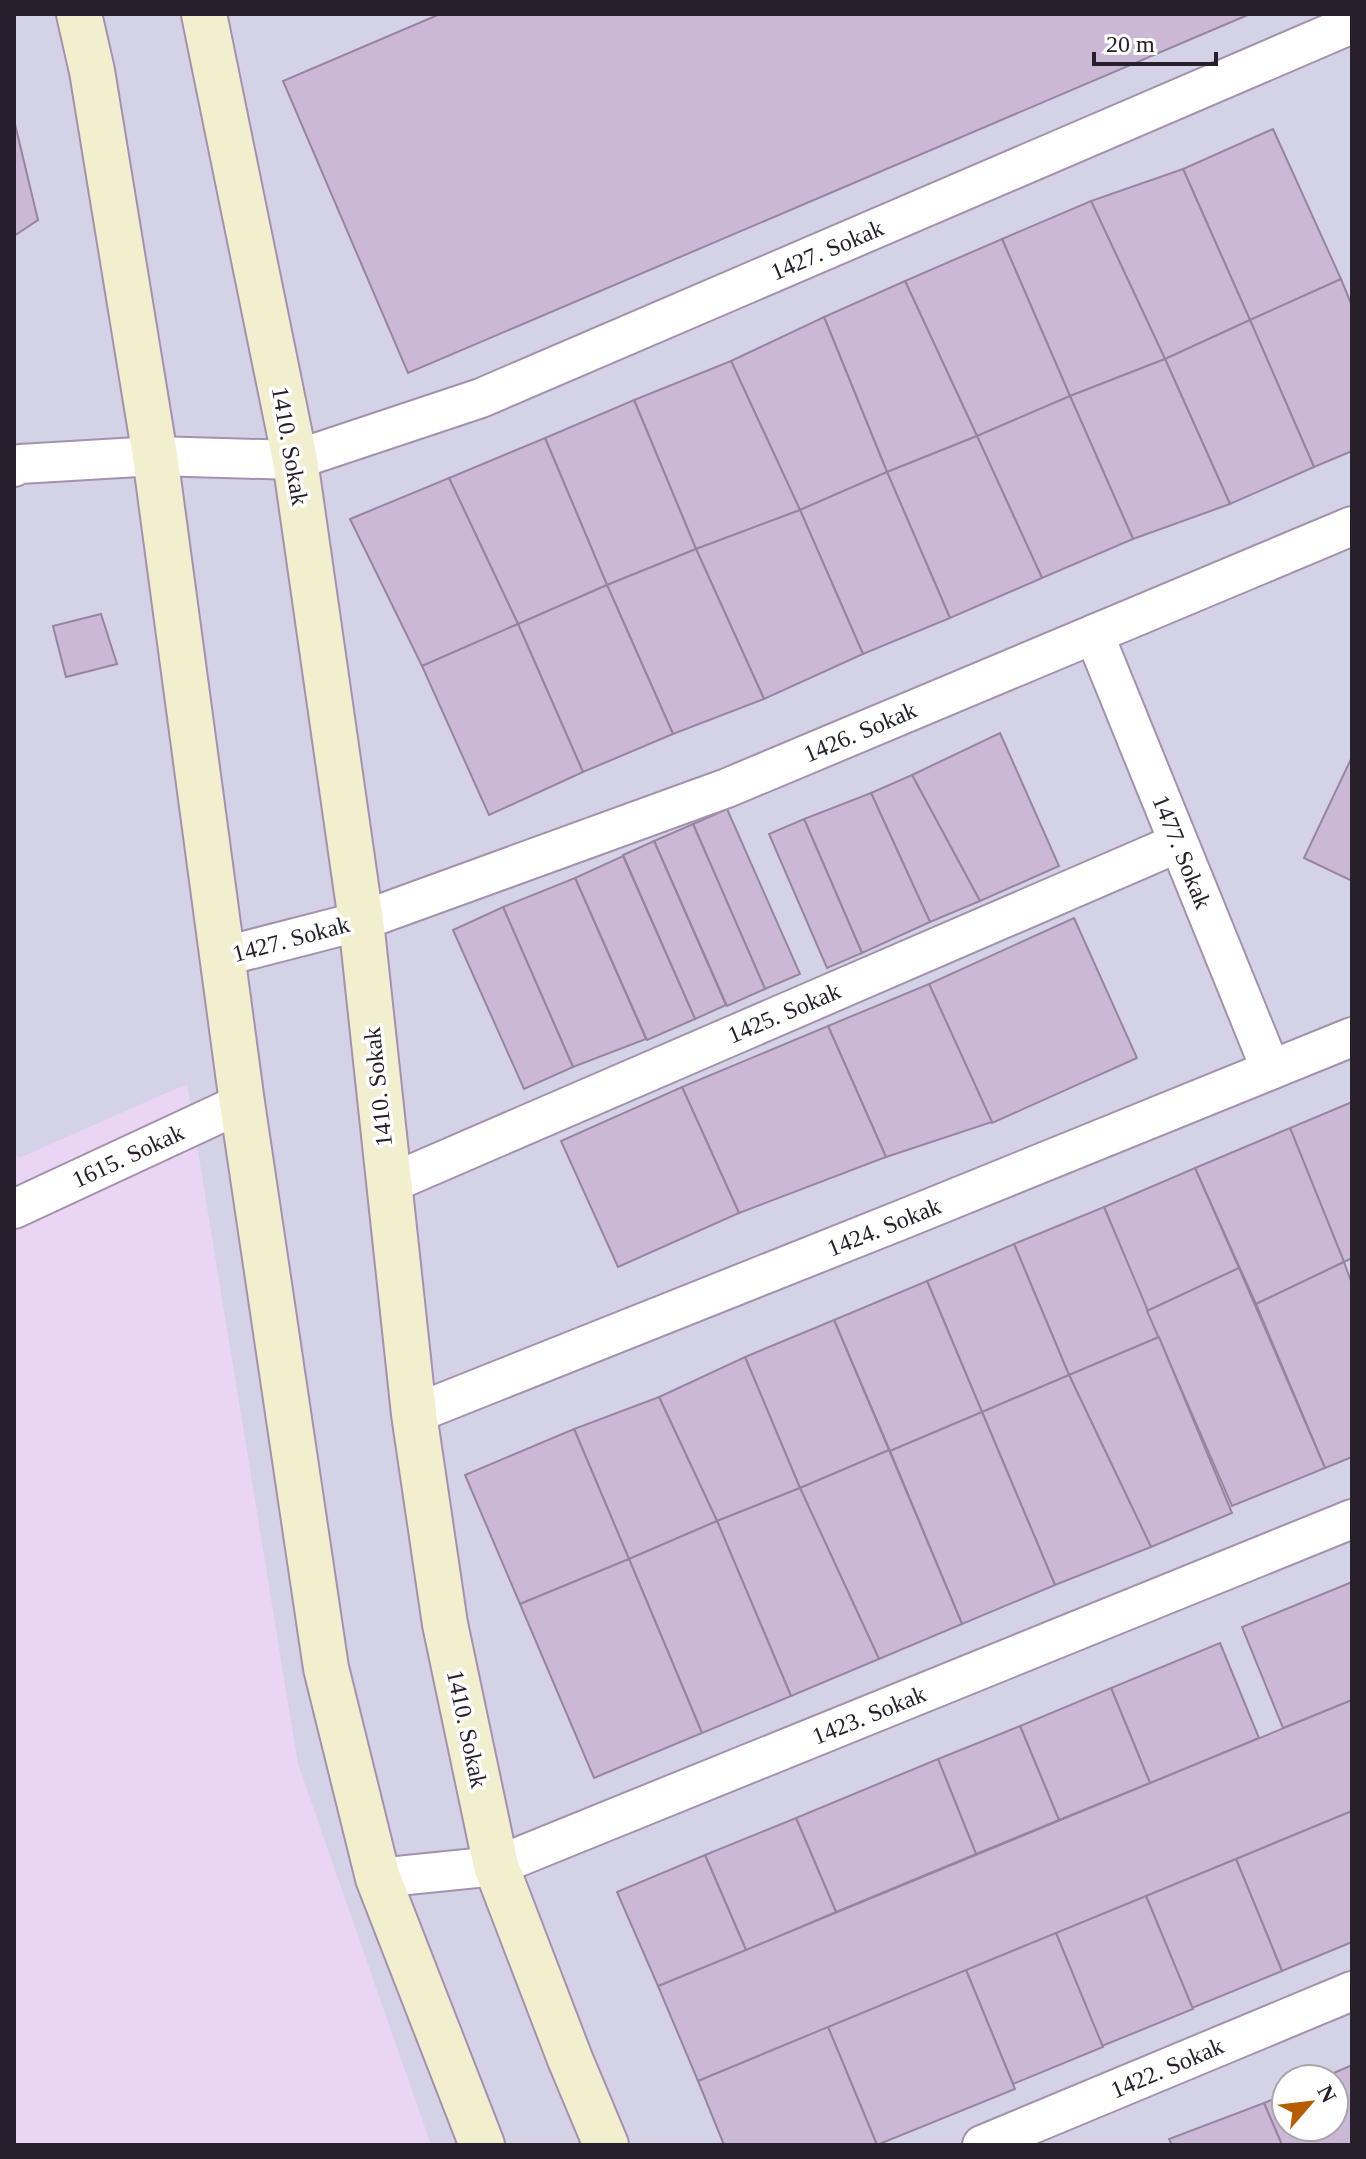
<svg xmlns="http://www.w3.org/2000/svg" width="1366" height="2159" font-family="'Times New Roman',serif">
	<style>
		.industrial { fill: #d4d2e7; fill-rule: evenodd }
		.building { fill: #cbb8d6; stroke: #9785a0; stroke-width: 2 }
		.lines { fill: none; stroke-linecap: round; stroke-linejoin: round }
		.street-casing { stroke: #a391ad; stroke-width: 42 }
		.secondary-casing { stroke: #a391ad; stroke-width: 48 }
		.street { stroke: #fff; stroke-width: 38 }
		.secondary { stroke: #f2efcf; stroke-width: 44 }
		.labels { text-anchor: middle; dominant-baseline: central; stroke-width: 7; stroke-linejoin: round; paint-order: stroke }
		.street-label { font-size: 24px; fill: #27202b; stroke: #fff }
	</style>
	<rect width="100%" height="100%" fill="#ead6f4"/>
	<path class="industrial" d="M14,14H1352V2145H431L298,1764L187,1084L19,1158L14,1151ZM1286,2079H1334V2127H1286Z"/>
	<g class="building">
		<polygon points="440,14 1250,14 408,373 283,81"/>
		<polygon points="14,120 38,220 14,236"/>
		<polygon points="1273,129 1341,279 1250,320 1183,169"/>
		<polygon points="1183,169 1250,320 1165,359 1091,201"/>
		<polygon points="1091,201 1165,359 1070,396 1002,239"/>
		<polygon points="1002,239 1070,396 977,436 905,281"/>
		<polygon points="1341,279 1352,306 1352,451 1314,467 1250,320"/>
		<polygon points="905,281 977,436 887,472 824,317"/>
		<polygon points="824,317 887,472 800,510 731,361"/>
		<polygon points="1250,320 1314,467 1230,504 1165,359"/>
		<polygon points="1165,359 1230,504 1133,539 1070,396"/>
		<polygon points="731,361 800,510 696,549 634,400"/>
		<polygon points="1070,396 1133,539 1042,578 977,436"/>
		<polygon points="634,400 696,549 607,585 545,438"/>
		<polygon points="977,436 1042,578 950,618 887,472"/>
		<polygon points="545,438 607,585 518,624 449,478"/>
		<polygon points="887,472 950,618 863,654 800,510"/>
		<polygon points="449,478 518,624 422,666 350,519"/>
		<polygon points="800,510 863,654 764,699 696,549"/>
		<polygon points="696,549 764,699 673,734 607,585"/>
		<polygon points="607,585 673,734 583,772 518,624"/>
		<polygon points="101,614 117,664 66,677 53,626"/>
		<polygon points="518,624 583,772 489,815 422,666"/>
		<polygon points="1000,733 1059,866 980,901 912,775"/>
		<polygon points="1351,759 1352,760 1352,881 1304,858"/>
		<polygon points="912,775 980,901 930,922 871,793"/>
		<polygon points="871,793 930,922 862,953 804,819"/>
		<polygon points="727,809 800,974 765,989 693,824"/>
		<polygon points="804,819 862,953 827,968 769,834"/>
		<polygon points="693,824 765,989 727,1006 654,841"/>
		<polygon points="654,841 726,1005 695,1019 623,855"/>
		<polygon points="623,856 695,1019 647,1040 575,878"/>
		<polygon points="575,878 646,1039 573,1067 503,907"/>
		<polygon points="503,907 573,1067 524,1089 453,930"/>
		<polygon points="1074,918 1137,1058 992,1123 929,984"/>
		<polygon points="929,984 992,1122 886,1157 828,1026"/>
		<polygon points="828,1026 886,1157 739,1213 682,1087"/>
		<polygon points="682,1087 739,1213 618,1267 561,1141"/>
		<polygon points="1352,1102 1352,1258 1344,1262 1290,1128"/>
		<polygon points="1290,1128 1344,1262 1256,1304 1195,1168"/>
		<polygon points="1195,1168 1239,1268 1147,1311 1104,1207"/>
		<polygon points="1104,1207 1159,1337 1069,1375 1014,1244"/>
		<polygon points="1014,1244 1069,1375 982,1412 927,1281"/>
		<polygon points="1344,1262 1352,1284 1352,1457 1325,1468 1256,1304"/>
		<polygon points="1239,1268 1325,1468 1232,1506 1147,1311"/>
		<polygon points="927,1281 982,1412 890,1451 834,1320"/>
		<polygon points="834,1320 889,1450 800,1488 745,1357"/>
		<polygon points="1159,1337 1232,1513 1151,1547 1069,1375"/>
		<polygon points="745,1357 800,1488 717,1521 659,1397"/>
		<polygon points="1069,1375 1151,1547 1055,1585 982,1412"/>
		<polygon points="659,1397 717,1521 629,1559 574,1429"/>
		<polygon points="982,1412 1055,1585 962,1624 890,1451"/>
		<polygon points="574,1429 629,1559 520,1604 465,1475"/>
		<polygon points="889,1450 962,1624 879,1659 800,1488"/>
		<polygon points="800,1488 879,1659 791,1696 717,1521"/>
		<polygon points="717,1521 791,1696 702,1733 629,1559"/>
		<polygon points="629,1559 702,1733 594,1778 520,1604"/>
		<polygon points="1352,1582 1352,1700 1283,1728 1242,1627"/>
		<polygon points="1220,1643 1259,1738 1150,1783 1111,1688"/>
		<polygon points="1111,1688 1150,1783 1059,1820 1020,1726"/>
		<polygon points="1352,1700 1352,1811 698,2081 658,1986"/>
		<polygon points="1020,1726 1059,1820 976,1854 938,1759"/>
		<polygon points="938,1759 976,1854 836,1912 796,1818"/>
		<polygon points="1352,1811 1352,1942 1282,1971 1236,1859"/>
		<polygon points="796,1818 836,1912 746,1950 705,1855"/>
		<polygon points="705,1855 746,1950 658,1986 617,1892"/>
		<polygon points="1236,1859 1282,1971 1192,2008 1146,1896"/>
		<polygon points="1146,1896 1193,2009 1102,2046 1056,1933"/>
		<polygon points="1056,1933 1103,2047 1013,2084 966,1970"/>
		<polygon points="966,1970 1015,2089 877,2145 828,2027"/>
		<polygon points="828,2027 877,2145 724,2145 698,2081"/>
		<polygon points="1352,2065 1352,2145 1282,2145 1264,2103 1286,2094 1286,2127 1334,2127 1334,2079 1320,2079"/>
		<polygon points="1264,2103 1282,2145 1172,2145 1169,2139"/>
	</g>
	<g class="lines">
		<g class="street-casing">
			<g id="street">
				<polyline points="14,467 20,464 155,456 295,460 481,398 1352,24"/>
				<polyline points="1094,634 1271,1070"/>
				<polyline points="221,957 361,921 727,788 1352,526"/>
				<polyline points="389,1184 1178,843"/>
				<polyline points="14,1209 242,1103"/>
				<polyline points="414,1414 906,1218 1352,1037"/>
				<polyline points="378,1878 496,1866 1352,1519"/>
				<polyline points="982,2145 1352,1991"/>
			</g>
		</g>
		<g class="secondary-casing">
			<g id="secondary">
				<polyline points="79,14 92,71 155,456 242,1103 326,1668 378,1878 482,2145"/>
				<polyline points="204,14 295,460 361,921 414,1414 445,1624 496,1866 570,2059 606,2145"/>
			</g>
		</g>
		<use href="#street" class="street"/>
		<use href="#secondary" class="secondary"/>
	</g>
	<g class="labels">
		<g class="street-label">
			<text transform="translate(827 250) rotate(-23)">1427. Sokak</text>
			<text transform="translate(290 446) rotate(80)">1410. Sokak</text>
			<text transform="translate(860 732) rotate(-23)">1426. Sokak</text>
			<text transform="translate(1182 852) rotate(68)">1477. Sokak</text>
			<text transform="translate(291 939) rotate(-15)">1427. Sokak</text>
			<text transform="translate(784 1013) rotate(-23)">1425. Sokak</text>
			<text transform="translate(378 1087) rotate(-96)">1410. Sokak</text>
			<text transform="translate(128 1156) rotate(-25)">1615. Sokak</text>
			<text transform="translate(884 1227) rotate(-22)">1424. Sokak</text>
			<text transform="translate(869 1715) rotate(-22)">1423. Sokak</text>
			<text transform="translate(467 1729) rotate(78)">1410. Sokak</text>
			<text transform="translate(1167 2068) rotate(-23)">1422. Sokak</text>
		</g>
	</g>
	<rect width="1366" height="2159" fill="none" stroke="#27202b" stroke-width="32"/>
	<g transform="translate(1310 2103) rotate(62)"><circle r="38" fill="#ffffff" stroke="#a9a6aa" stroke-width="2"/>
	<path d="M0-6L14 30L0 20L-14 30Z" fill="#b75c00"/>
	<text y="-12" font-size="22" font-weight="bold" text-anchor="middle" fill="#27202b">N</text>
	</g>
	<path d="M1094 52v12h122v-12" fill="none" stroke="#27202b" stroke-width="4"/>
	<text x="1106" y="52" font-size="24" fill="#27202b" stroke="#ffffff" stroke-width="6" paint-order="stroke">20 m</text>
</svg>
